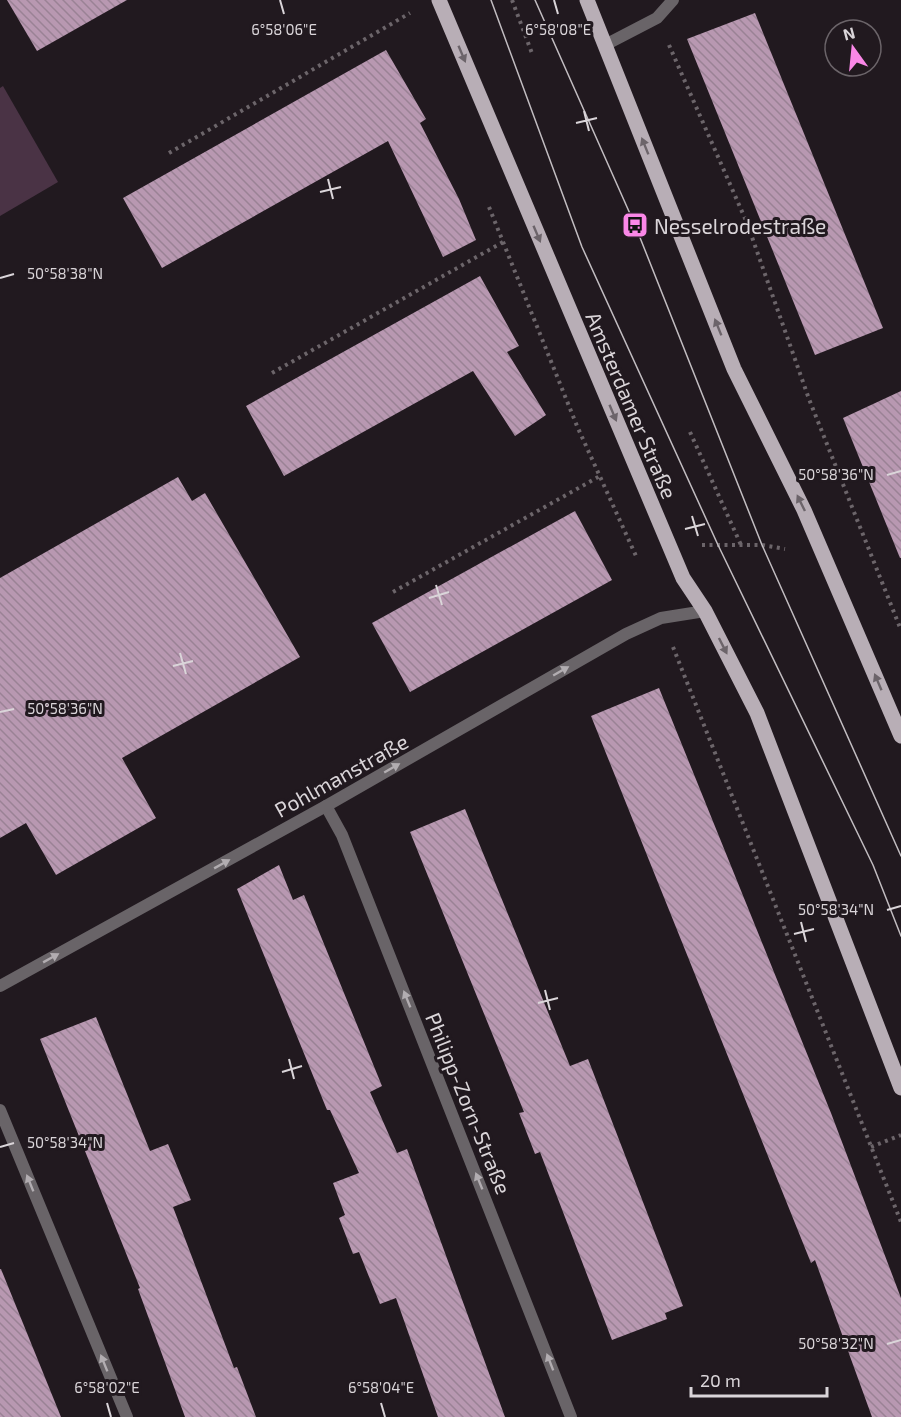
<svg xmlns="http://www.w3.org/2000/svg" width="901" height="1417" font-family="'Exo 2',sans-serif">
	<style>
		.green { fill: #4a3345 }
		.building { fill: url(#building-back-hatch) }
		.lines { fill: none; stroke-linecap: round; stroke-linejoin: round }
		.path { stroke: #6c656a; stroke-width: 4; stroke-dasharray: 3 4.5; stroke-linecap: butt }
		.lane { stroke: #696468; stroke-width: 12 }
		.street { stroke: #696468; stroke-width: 12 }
		.primary { stroke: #b8aeb6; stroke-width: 15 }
		.tram { stroke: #c2bdc1; stroke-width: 1.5 }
		.oneway { fill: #6c646a }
		.oneway2 { fill: #b2adb1 }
		.ticks { fill: none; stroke: #dad5d9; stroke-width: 2 }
		.labels { text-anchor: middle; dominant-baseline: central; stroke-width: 6; stroke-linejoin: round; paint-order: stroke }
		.poi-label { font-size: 21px; fill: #dad5d9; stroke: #21191f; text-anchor: start }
		.street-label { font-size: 21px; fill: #dad5d9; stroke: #21191f }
		.ticks-label { font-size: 15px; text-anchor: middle; fill: #dad5d9; stroke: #21191f; stroke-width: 6; stroke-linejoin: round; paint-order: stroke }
	</style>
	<defs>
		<pattern id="building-back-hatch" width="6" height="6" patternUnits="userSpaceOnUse" patternTransform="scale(1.5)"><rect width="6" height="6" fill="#b898b1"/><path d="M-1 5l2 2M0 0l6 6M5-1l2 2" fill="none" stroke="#9a8295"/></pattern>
	</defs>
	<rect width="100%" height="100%" fill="#21191f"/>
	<polygon class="green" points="3,86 58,182 0,216 0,88"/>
	<g class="building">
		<polygon points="7,0 127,0 37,51"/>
		<polygon points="755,13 883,328 815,355 687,39"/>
		<polygon points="386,50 426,119 420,123 459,199 476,240 443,257 388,141 162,268 123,198"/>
		<polygon points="480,276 519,346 507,352 546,415 515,436 473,371 284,476 246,406"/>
		<polygon points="901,391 901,558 900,558 843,418"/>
		<polygon points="178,477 192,501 205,493 300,657 122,758 156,818 56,875 26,823 0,838 0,578"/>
		<polygon points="575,511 612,580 410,692 372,623"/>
		<polygon points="659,688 831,1113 901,1298 901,1417 872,1417 815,1260 811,1263 591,716"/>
		<polygon points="465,809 570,1066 588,1059 683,1306 665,1313 667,1319 612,1340 540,1152 535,1154 519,1113 524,1112 410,832"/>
		<polygon points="279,865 293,900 304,895 382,1086 370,1092 397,1153 407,1149 505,1417 438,1417 396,1298 380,1304 359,1252 353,1254 339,1218 345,1215 333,1183 359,1173 330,1110 327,1110 237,889"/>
		<polygon points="96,1017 150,1151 168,1144 191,1200 173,1207 234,1368 237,1367 256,1417 185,1417 138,1289 140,1288 40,1039"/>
		<polygon points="0,1269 1,1269 61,1417 0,1417"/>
	</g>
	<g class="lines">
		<g class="path">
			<polyline points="512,0 533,56"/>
			<polyline points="669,45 747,223 809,399 901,630"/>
			<polyline points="169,153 410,13"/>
			<polyline points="489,207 577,426 636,556"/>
			<polyline points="272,373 503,242"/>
			<polyline points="690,432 741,545"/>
			<polyline points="702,545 762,545 785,549"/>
			<polyline points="393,592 600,476"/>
			<polyline points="673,647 901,1222"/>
			<polyline points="871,1147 901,1135"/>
		</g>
		<polyline class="lane" points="605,45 657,18 673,0"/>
		<g class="street">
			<polyline points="326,806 342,835 571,1417"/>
			<polyline points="0,986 326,806 626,634 661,618 705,611"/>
			<polyline points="0,1110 127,1417"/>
		</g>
		<g class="primary">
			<polyline points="439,0 683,578 705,611 757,713 901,1088"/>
			<polyline points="587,0 734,369 804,510 901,736"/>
		</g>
		<g class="tram">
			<polyline points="491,0 582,247 718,545 873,865 901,936"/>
			<polyline points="535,0 635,225 762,545 901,856"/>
		</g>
	</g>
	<defs><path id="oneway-solid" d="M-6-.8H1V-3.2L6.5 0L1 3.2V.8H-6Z" transform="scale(1.5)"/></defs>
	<g class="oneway">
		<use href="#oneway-solid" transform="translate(462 54) rotate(67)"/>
		<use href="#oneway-solid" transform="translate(645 146) rotate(-112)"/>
		<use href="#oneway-solid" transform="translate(537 234) rotate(67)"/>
		<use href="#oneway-solid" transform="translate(718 327) rotate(-112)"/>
		<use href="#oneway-solid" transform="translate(613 413) rotate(67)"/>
		<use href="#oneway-solid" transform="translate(801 503) rotate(-116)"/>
		<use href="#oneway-solid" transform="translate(723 646) rotate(63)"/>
		<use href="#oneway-solid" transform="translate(878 682) rotate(-113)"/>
	</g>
	<g class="oneway2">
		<use href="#oneway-solid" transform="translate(561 671) rotate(-30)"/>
		<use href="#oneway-solid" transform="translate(392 768) rotate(-30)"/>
		<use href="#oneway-solid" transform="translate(222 864) rotate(-29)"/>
		<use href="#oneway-solid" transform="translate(51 958) rotate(-29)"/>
		<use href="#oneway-solid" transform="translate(407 999) rotate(-112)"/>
		<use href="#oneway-solid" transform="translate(479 1181) rotate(-112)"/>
		<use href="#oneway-solid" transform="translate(30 1183) rotate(-112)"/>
		<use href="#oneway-solid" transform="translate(550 1362) rotate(-111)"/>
		<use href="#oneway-solid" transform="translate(104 1363) rotate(-112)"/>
	</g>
	<path class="ticks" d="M280,0L284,14M554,0L558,14M584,111L589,131M576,123L597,118M328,179L333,199M320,192L341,187M0,278L14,274M887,475L901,471M692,516L698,536M685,529L705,524M436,585L442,605M429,598L449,592M180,653L186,674M173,666L193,661M0,712L14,709M887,910L901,906M801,922L806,942M794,934L814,929M545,990L550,1010M538,1003L558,998M289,1059L294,1079M282,1072L302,1066M0,1147L14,1143M887,1344L901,1340M107,1403L111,1417M381,1403L385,1417"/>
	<defs>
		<g id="bus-square" transform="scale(1.35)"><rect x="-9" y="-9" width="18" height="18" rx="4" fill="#fa87e7" stroke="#21191f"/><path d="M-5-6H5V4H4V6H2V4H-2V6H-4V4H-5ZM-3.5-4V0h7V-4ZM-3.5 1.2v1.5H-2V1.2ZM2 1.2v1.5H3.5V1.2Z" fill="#111"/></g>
	</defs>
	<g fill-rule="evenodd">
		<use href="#bus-square" x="635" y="225"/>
	</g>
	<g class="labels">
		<g class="poi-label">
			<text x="654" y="225">Nesselrodestraße</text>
		</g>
		<g class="street-label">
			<text transform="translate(632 405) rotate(67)">Amsterdamer Straße</text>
			<text transform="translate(341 775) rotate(-29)">Pohlmanstraße</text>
			<text transform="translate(469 1103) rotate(68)">Philipp-Zorn-Straße</text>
		</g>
	</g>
	<g class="ticks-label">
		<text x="284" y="35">6°58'06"E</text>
		<text x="558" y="35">6°58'08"E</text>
		<text x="65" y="279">50°58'38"N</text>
		<text x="836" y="480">50°58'36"N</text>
		<text x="65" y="714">50°58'36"N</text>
		<text x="836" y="915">50°58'34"N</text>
		<text x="65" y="1148">50°58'34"N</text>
		<text x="836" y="1349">50°58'32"N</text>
		<text x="107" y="1393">6°58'02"E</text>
		<text x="381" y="1393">6°58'04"E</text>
	</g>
	<g transform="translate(853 48) rotate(345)"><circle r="28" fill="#21191f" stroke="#6b6469" stroke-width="1.5"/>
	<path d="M0-4.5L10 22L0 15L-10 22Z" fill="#fa87e7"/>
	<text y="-9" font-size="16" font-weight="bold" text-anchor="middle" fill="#dad5d9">N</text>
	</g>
	<path d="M691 1387v9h136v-9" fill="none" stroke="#dad5d9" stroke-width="3"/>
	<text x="700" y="1387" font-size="18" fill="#dad5d9" stroke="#21191f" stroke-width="4.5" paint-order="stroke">20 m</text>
</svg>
